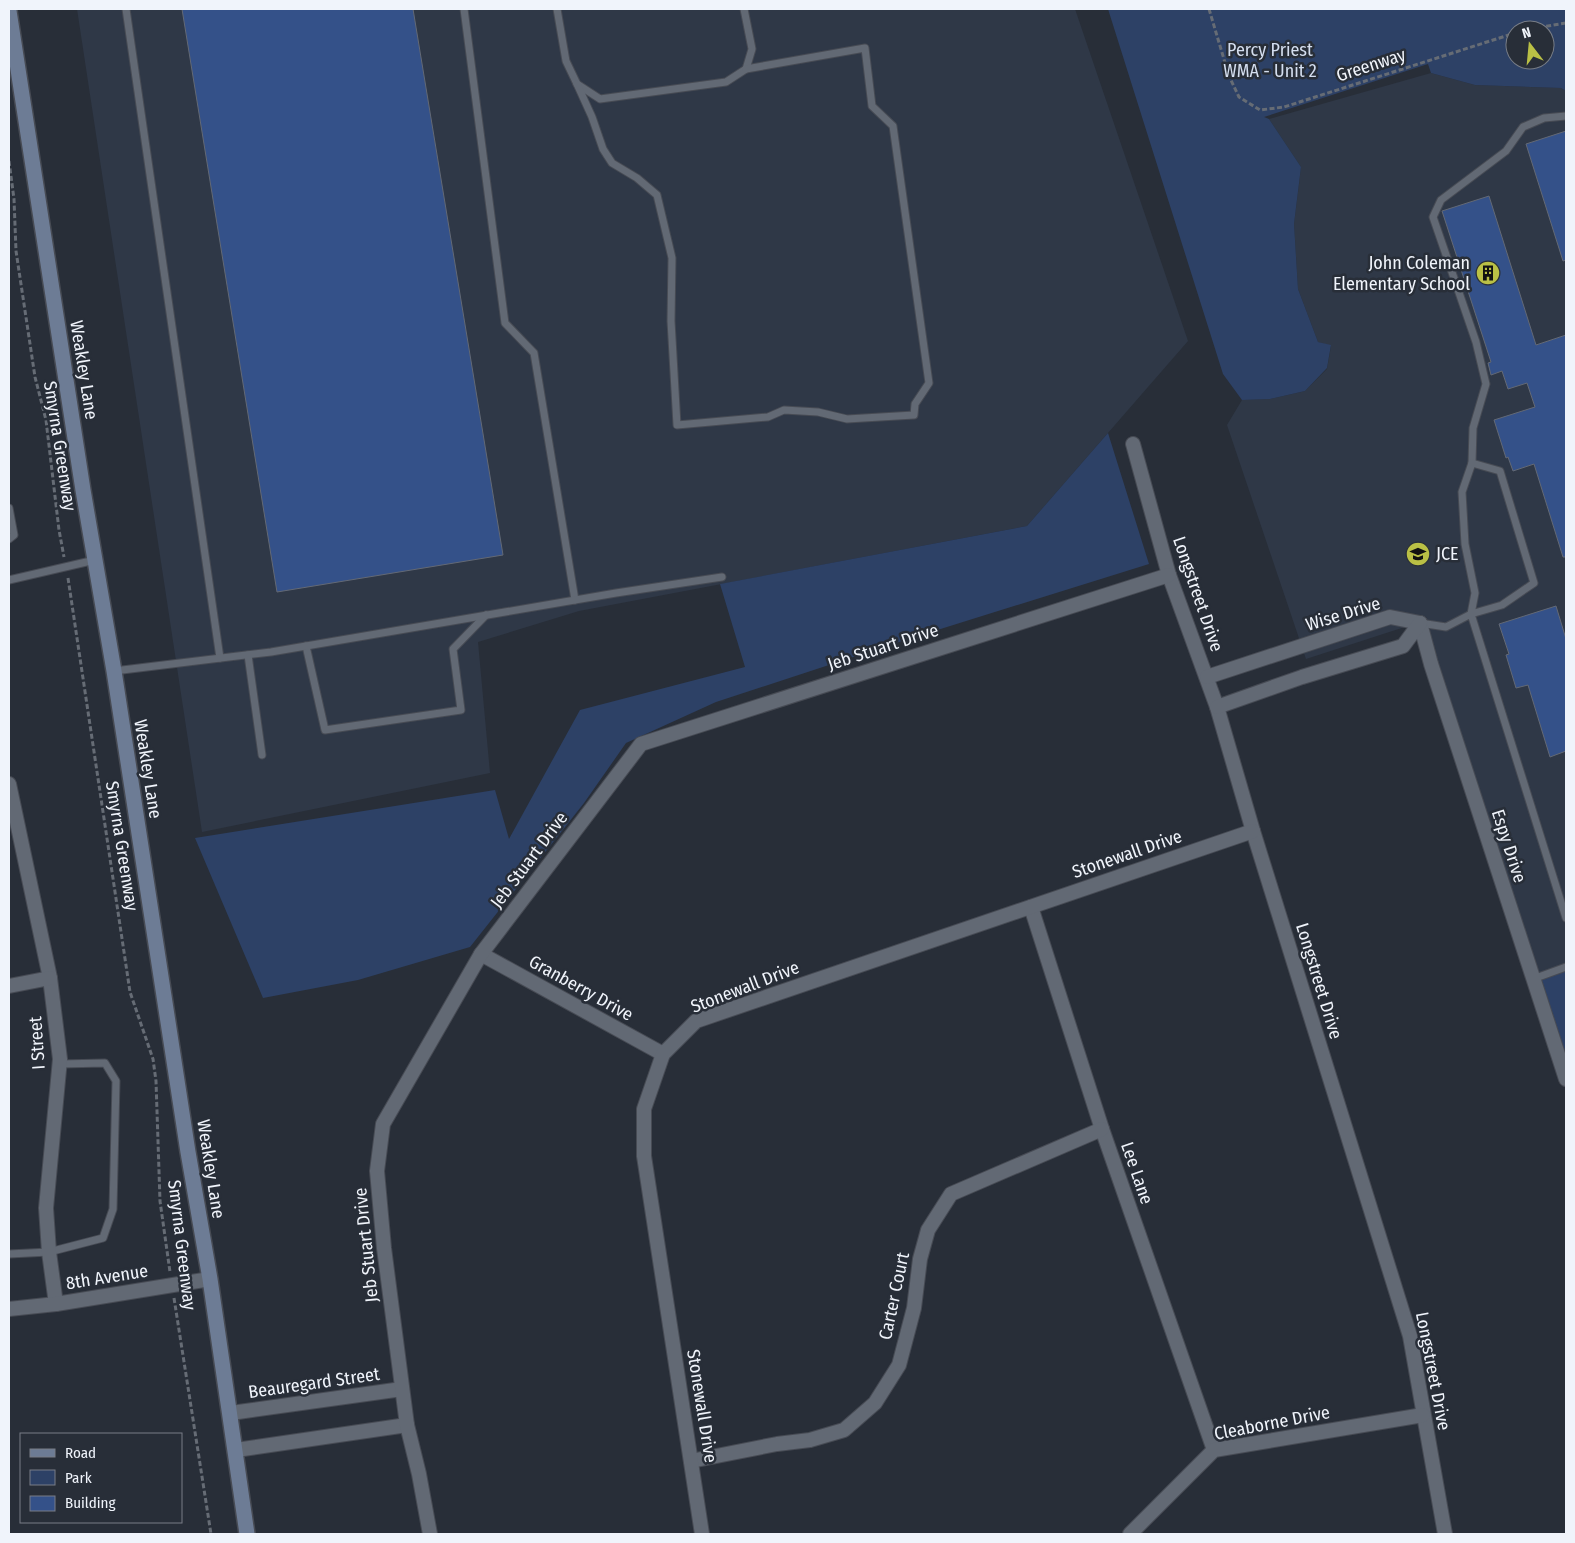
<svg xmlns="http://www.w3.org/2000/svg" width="1575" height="1543" font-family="'Fira Sans Condensed',sans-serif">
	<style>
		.built { fill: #2f3847 }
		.green { fill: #2d4166; fill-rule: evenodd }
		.building { fill: #345189; stroke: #636975 }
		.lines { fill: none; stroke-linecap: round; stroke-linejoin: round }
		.service-casing { stroke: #474b54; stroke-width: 9 }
		.minor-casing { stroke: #474b54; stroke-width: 16 }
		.secondary-casing { stroke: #474b54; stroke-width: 18 }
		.path { stroke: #666c75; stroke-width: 3; stroke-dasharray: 5 2.5; stroke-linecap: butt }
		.service { stroke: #626974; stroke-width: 7 }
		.minor { stroke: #626974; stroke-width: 14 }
		.secondary { stroke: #6d7c95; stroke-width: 15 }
		.labels { text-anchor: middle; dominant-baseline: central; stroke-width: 5; stroke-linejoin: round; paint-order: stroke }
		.park-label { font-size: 18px; fill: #d4deef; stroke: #282e38 }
		.street-label { font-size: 18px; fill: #f0f4fb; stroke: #282e38 }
		.poi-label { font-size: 18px; fill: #f0f4fb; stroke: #282e38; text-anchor: end }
	</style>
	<rect width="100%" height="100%" fill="#282e38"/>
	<g class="built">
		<polygon points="77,9 1075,9 1188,341 1027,526 579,611 478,642 490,773 202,832"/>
		<polygon points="1431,73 1475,85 1561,88 1566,91 1566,968 1533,979 1414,624 1306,659 1227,425 1242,400 1270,399 1305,391 1327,369 1331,346 1318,342 1298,289 1294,224 1301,167 1269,119"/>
	</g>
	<g class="green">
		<path d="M1108,9H1566V91L1561,88L1475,85L1431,73L1428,64L1264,117L1269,119L1301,167L1294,224L1298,289L1318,342L1331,345L1327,368L1305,391L1270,399L1242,400L1223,374ZM1515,30H1545V60H1515Z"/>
		<polygon points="1108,433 1149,564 899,642 716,702 626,743 584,803 470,947 358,980 263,998 195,838 495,790 509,839 580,710 745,667 720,584 1027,526"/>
		<polygon points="1566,968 1566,1080 1533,979"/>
	</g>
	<g class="building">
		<polygon points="182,9 413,9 503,555 277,592"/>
		<polygon points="1566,131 1566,260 1563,261 1526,144"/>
		<polygon points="1489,196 1536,345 1566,335 1566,557 1563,557 1534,464 1513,471 1508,457 1506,458 1494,420 1535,407 1527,383 1508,389 1502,371 1491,375 1488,363 1491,362 1442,211"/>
		<polygon points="1556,606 1566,639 1566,751 1550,757 1528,685 1516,688 1506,655 1509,654 1499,624"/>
	</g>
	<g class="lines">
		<g class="service-casing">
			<g id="service">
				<polyline points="126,9 220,658"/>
				<polyline points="464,9 505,323 534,353 575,600"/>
				<polyline points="557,9 566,61 577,84 600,99 726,82 746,69 752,49 744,9"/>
				<polyline points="577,84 592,117 603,149 612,163 637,178 657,195 672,258 671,321 677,425 768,417 784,410 818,412 847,419 914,415 915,404 929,383 893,126 872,106 865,48 746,69"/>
				<polyline points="1472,463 1473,428 1486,384 1476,342 1433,217 1441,200 1506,151 1523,127 1544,118 1566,116"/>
				<polyline points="9,508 14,535 9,539"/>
				<polyline points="9,580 95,560"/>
				<polyline points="1420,623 1446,627 1471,614 1502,605 1534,583 1500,471 1472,463 1462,492 1465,544 1475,593 1471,614 1566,918"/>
				<polyline points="306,646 325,730 461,710 453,649 486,615"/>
				<polyline points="248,655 262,755"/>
				<polyline points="114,671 271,652 616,593 722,577"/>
				<polyline points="1533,979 1566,967"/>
				<polyline points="9,1254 49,1252 103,1238 113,1209 116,1081 105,1063 60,1064"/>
			</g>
		</g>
		<g class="minor-casing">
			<g id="minor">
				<polyline points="1133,444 1169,575 1217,707 1253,831 1410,1336 1445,1534"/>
				<polyline points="1420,623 1431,664 1566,1079"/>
				<polyline points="1207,677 1390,617 1420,623"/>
				<polyline points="1217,707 1302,677 1403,646 1420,623"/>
				<polyline points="9,784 50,978 60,1059 46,1208 49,1252 56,1304"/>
				<polyline points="1031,907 1102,1129 1214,1450"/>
				<polyline points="481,954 663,1054"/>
				<polyline points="9,986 50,978"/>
				<polyline points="9,1309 56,1304 210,1279"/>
				<polyline points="231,1413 402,1389"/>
				<polyline points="236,1450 407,1425"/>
				<polyline points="691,1461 777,1444 810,1440 844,1430 875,1403 899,1365 914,1308 920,1259 928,1230 951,1194 1102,1129"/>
				<polyline points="430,1534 419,1474 407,1425 384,1248 377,1171 383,1124 481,954 641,744 1169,575"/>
				<polyline points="702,1534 644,1156 644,1109 663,1054 696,1021 1253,831"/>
				<polyline points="1130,1534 1214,1450 1423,1415"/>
			</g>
		</g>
		<g class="secondary-casing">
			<polyline id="secondary" points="9,11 83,490 114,671 188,1152 210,1279 247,1534"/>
		</g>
		<g class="path">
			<polyline points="1209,9 1229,76 1239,97 1260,110 1284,107 1515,33"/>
			<polyline points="1524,30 1566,23"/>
			<polyline points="9,161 14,199 16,251 35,377 46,420 59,530 64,557"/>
			<polyline points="68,578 130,992 153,1059 156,1081 160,1201 170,1272"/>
			<polyline points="174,1298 211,1534"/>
		</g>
		<use href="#service" class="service"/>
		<use href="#minor" class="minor"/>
		<use href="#secondary" class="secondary"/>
	</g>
	<defs>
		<g id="building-disc" transform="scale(1.25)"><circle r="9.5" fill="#bac045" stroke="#282e38"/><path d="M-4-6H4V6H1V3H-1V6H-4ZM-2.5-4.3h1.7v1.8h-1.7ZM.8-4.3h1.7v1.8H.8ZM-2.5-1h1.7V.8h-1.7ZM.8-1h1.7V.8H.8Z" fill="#111"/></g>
		<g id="school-disc" transform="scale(1.25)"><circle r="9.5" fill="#bac045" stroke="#282e38"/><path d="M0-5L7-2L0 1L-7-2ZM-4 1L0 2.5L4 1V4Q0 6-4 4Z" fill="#111"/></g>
	</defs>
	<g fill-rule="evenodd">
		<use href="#building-disc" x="1488" y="273"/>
		<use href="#school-disc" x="1418" y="554"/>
	</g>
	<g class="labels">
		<g class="park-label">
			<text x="1270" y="50">Percy Priest<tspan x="1270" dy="21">WMA - Unit 2</tspan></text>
		</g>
		<g class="street-label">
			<text transform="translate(1371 65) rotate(-18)">Greenway</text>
			<text transform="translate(84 370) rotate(81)">Weakley Lane</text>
			<text transform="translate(60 446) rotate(81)">Smyrna Greenway</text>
			<text transform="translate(1198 594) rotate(71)">Longstreet Drive</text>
			<text transform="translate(1343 614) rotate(-17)">Wise Drive</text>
			<text transform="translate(883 647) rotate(-18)">Jeb Stuart Drive</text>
			<text transform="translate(148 769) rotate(81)">Weakley Lane</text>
			<text transform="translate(122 846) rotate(81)">Smyrna Greenway</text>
			<text transform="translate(1509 846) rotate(72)">Espy Drive</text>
			<text transform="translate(1127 854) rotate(-19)">Stonewall Drive</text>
			<text transform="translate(529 860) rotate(-53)">Jeb Stuart Drive</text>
			<text transform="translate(1319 981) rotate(73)">Longstreet Drive</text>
			<text transform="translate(745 987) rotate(-21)">Stonewall Drive</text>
			<text transform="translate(581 988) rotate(29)">Granberry Drive</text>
			<text transform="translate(37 1043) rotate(-94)">I Street</text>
			<text transform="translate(211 1169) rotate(81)">Weakley Lane</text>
			<text transform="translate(1137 1173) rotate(71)">Lee Lane</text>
			<text transform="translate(182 1245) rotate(83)">Smyrna Greenway</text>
			<text transform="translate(366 1245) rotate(-96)">Jeb Stuart Drive</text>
			<text transform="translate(107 1277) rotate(-9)">8th Avenue</text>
			<text transform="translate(894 1296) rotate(-78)">Carter Court</text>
			<text transform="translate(1433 1371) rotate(79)">Longstreet Drive</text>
			<text transform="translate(314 1383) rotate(-8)">Beauregard Street</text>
			<text transform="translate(702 1406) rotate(81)">Stonewall Drive</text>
			<text transform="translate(1272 1423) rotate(-11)">Cleaborne Drive</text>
		</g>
		<g class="poi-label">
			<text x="1470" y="263">John Coleman<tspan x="1470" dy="21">Elementary School</tspan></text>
			<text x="1436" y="554" text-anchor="start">JCE</text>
		</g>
	</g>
	<rect width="1575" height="1543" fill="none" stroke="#f0f4fb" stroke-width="20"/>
	<rect x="20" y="1433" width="162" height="90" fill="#282e38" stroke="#787d86"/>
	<rect x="30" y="1449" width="25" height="8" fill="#6d7c95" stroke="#787d86"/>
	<text x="65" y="1458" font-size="15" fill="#f0f4fb">Road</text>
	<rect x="30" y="1470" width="25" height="15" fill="#2d4166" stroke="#787d86"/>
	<text x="65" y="1483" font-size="15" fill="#f0f4fb">Park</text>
	<rect x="30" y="1496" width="25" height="15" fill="#345189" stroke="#787d86"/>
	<text x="65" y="1508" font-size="15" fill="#f0f4fb">Building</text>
	<g transform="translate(1530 45) rotate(344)"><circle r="24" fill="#282e38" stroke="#787d86"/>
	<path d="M0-4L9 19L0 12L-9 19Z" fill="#bac045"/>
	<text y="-8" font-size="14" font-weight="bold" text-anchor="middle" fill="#f0f4fb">N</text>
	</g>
</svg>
